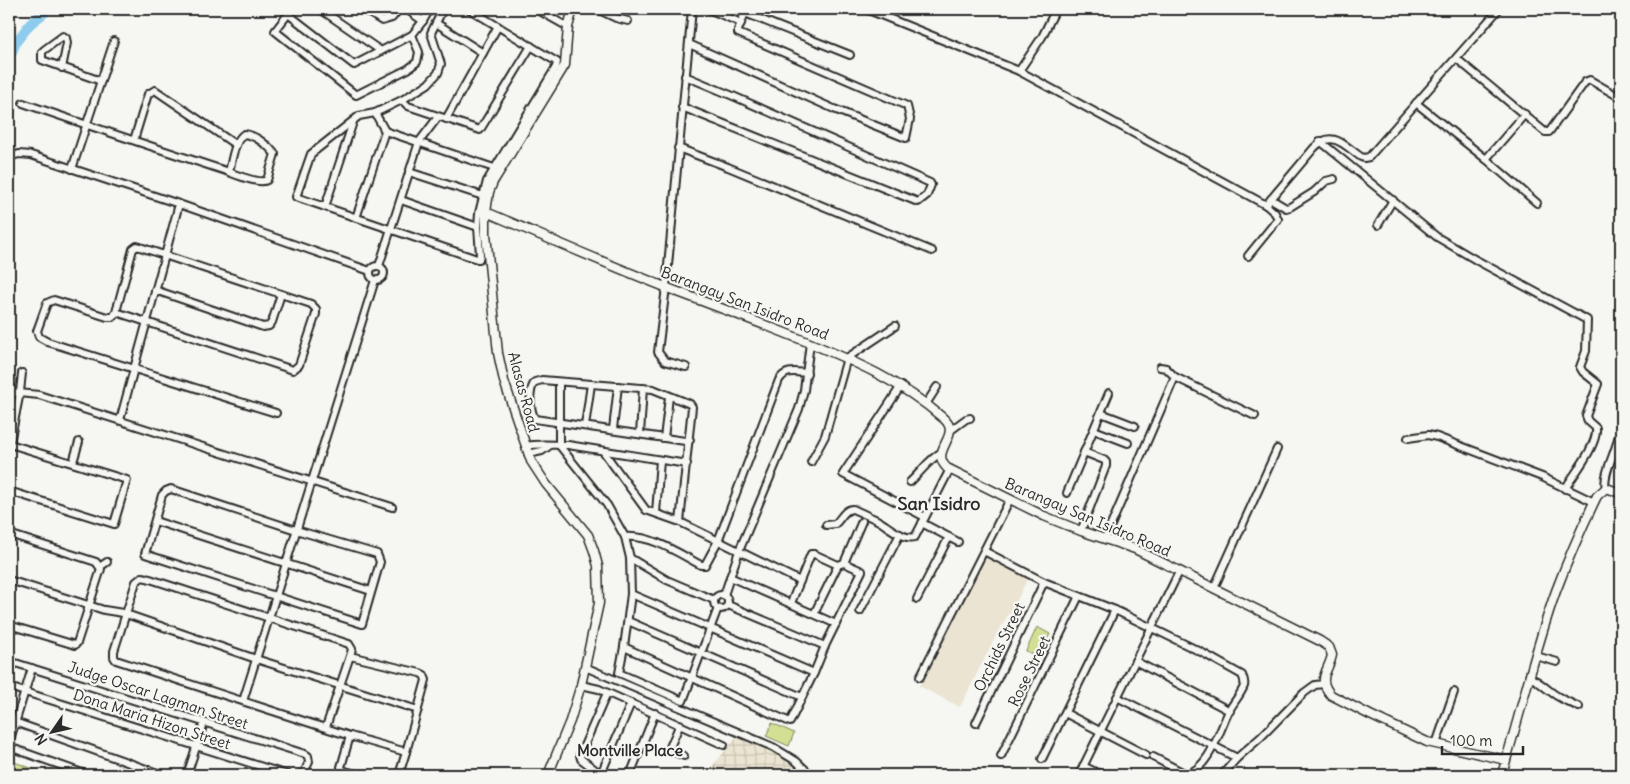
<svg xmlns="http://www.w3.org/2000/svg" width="1630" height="784" font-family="Delius,sans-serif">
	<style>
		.built { fill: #ebe4d2 }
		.industrial { fill: url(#industrial-grid) }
		.grass { fill: #d3e093; stroke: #7f865f }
		.cemetery { fill: url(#cemetery-stones); stroke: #7f865f }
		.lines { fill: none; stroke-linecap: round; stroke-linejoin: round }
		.river { stroke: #8dccee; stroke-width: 10 }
		.minor-casing { stroke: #2b2b2b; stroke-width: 10 }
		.tertiary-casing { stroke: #2b2b2b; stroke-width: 11 }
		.minor { stroke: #f6f6f2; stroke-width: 6 }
		.tertiary { stroke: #f6f6f2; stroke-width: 8 }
		.labels { text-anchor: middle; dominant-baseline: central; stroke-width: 4.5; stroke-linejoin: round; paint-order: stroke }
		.street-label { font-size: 15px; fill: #2b2b2b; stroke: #f6f6f2 }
		.neighbourhood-label { font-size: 16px; font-weight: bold; fill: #2b2b2b; stroke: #f6f6f2 }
		.quarter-label { font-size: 18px; font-weight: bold; fill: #2b2b2b; stroke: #f6f6f2 }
	</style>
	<defs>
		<pattern id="industrial-grid" width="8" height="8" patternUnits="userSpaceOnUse" patternTransform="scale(1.25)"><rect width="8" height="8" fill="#ebe4d2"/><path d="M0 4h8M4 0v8" fill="none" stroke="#cac4b4"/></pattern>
		<pattern id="cemetery-stones" width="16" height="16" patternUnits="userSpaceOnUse" patternTransform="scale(1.25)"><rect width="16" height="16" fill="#d3e093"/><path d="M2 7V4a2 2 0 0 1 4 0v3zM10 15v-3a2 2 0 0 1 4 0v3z" fill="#b5c07f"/></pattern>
	</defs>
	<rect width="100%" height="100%" fill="#f6f6f2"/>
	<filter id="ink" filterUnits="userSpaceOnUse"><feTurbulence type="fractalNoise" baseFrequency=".02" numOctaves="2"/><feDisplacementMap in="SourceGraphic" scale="10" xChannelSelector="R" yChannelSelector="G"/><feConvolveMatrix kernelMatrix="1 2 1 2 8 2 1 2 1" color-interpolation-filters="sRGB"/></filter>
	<g filter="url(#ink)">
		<polygon class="built" points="985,554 1029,576 1010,614 1009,613 996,636 960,707 919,686"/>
		<polygon class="industrial" points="738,735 786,758 804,775 705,775"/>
		<g class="grass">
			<polygon points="1037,627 1050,634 1038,657 1026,651"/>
			<polygon points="772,723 794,733 789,746 766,736"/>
		</g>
		<polygon class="cemetery" points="9,760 50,775 9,775"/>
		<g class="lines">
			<polyline class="river" points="9,60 16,42 30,24 49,9"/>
			<g class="minor-casing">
				<g id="minor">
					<polyline points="292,9 275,31 356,95 408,69 417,62 419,52 412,35"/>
					<polyline points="320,9 381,51"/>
					<polyline points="363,9 382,21 392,18 399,9"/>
					<polyline points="406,9 423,21"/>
					<polyline points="443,9 431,33 441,64 438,73 428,84 402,100 375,113 359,116 311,154 296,197 477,259 479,259 480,255 478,227 479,213 487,181 556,67 557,62 469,9"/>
					<polyline points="536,9 568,27"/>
					<polyline points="597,9 616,18 628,21"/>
					<polyline points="708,9 741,23"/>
					<path d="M866,9L1019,71L1266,205L1314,148C1332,129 1344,145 1361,157L1364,158L1369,157L1499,9"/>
					<polyline points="288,14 354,65 412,35 423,21 430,9"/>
					<polyline points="436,23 483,53"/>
					<polyline points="689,44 834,109 906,138 910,119 907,106 738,33 738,30 745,13 850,55"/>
					<polyline points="1457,59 1545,132 1549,132 1552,128 1585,82 1590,80 1621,98"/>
					<polyline points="62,68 67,43 66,38 63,36 44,50 42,52 42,60 101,81"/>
					<polyline points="1019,71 1042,37 1056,9"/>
					<polyline points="402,100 408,106 480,130 531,46"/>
					<path d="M23,103C89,126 156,148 223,170C232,173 259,185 267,180L275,154C268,145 255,135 244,134C234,141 232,160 229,172"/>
					<polyline points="1416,103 1486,159 1537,203"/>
					<polyline points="682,107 918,202 927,195 931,185 930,183 733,96 685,76"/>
					<polyline points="446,119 498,26"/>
					<polyline points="385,131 494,168"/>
					<polyline points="134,140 148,94 155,90 236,145"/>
					<path d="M1320,141L1437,237L1476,260L1587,320L1586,351L1580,367L1583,372L1598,384L1586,416L1588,421L1596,428C1598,445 1574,474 1565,489"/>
					<polyline points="678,148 728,167 932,251"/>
					<polyline points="9,157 19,154 31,155 179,204 370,271"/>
					<polyline points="1486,159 1525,114"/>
					<polyline points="72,169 114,41"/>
					<polyline points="409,172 483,196"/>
					<polyline points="1271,199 1286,208 1290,207 1314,192 1326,181 1334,179"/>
					<polyline points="401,200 478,227"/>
					<polyline points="325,207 353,122"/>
					<polyline points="356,218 385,131 375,113"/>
					<polyline points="1378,225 1393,200"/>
					<polyline points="1248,256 1278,219 1275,213 1266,205"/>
					<circle cx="377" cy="273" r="7"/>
					<polyline points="379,266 419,142 438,117"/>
					<polyline points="155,290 263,327 269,326 272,322 281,294"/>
					<polyline points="116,312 293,370 299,365 316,314 316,309 311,304 137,246 133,249 116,312 113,317 107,317 54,300 47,303 37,331 39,337 48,342 276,413"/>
					<polyline points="686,367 665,361 658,352 666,287 692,9"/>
					<polyline points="1160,367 1166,368 1175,377 1255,416"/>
					<polyline points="559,382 559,445 607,505 625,537 630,558 667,580 714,600"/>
					<polyline points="901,386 843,474 925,517"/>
					<polyline points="9,392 39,395 392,507"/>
					<polyline points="926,404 937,387"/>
					<polyline points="1101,413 1135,426"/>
					<polyline points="120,420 179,204"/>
					<polyline points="585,426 591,384"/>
					<polyline points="613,429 618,386"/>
					<polyline points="951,430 966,419 970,418"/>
					<polyline points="1094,430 1128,443"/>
					<polyline points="640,434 643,388"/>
					<polyline points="664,438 669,397"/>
					<polyline points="1408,438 1428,435 1437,437 1542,477 1594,502"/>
					<path d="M525,446C539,443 553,445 568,445L687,464"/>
					<polyline points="9,448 20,392 22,373"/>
					<polyline points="603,451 646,510 680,522 800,581"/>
					<polyline points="528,454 542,451 549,446"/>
					<polyline points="73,462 79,442"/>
					<polyline points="811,462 825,436 847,358 895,326"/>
					<path d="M910,482C921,472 929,459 942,452"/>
					<path d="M1606,488C1602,475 1616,452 1618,438"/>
					<polygon points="171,489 296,530 377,554 380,562 362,624 145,554 162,495 166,491"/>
					<polyline points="9,491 114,524 127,480 10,444"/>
					<polyline points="1067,493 1109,393"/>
					<polyline points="656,513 660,460"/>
					<polyline points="155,521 371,591"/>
					<path d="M680,522L692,407L690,404L653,389L542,380L535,382C528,390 530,410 535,419L685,441L690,440"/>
					<polyline points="922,523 958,542"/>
					<path d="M826,525L835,524C841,519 844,509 853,509C861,513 871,517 879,521C889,527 903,540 915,537L950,469"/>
					<polyline points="1081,531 1106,466 1106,462 1104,460 1084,452"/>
					<polyline points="9,534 96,562 101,569 77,643 75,645 9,625"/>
					<path d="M625,537C652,535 678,553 701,565H705L718,541L779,380C786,369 795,372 807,373"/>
					<polyline points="1105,539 1175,377"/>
					<path d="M984,551L1044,582L1115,610L1201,652L1242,675C1244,679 1245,682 1244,686C1241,694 1234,702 1230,709C1220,728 1210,769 1186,774L1153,757"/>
					<polyline points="630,558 631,594 624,647 790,722 814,673 825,646 862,571 844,563"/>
					<polyline points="101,566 107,562"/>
					<polyline points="730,577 836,624"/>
					<polyline points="9,580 104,610 123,613 256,659 418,710"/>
					<polyline points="1214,588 1277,449"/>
					<polyline points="631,594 814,673"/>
					<circle cx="721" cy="602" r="7"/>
					<polyline points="724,595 739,551 799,409 804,390 810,343"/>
					<polyline points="917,599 949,537"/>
					<polyline points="791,603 811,554 814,554 838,565"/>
					<polyline points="728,605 825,646"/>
					<polyline points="860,611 900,534"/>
					<polyline points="814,614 838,565 844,563 862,521"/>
					<polyline points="628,621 802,697"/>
					<polyline points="624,647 619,673 683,701 718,608"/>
					<polyline points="1536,656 1557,662"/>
					<polyline points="9,661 305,754 308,756 309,762 303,775"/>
					<polyline points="1135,661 1230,711"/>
					<polyline points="585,667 773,747 796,761 811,775"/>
					<polyline points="920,677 1010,499"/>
					<path d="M1529,677C1541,682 1540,684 1550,691C1558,698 1569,702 1579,707"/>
					<polyline points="581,685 599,689 724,745"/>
					<polyline points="9,687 288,775"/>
					<polyline points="1117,697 1237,758"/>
					<polyline points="243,701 375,280"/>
					<polyline points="1065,713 1146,755"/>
					<polyline points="9,720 163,775"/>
					<polyline points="976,723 1044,582"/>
					<polyline points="680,724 670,747 672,751 684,756"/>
					<polyline points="326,727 350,656 352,649 349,644 147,578 142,577 136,582 114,651 114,657 116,660 350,736 406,752 426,680 424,675 420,673 350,656"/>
					<polyline points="350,736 341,767 342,770 359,775"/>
					<polyline points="9,743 32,668"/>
					<polyline points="1436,744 1454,692"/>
					<polyline points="9,747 88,775"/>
					<polyline points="1001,756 1079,596"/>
					<polyline points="1042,759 1115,610"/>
					<polyline points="1083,766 1102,775"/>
					<polyline points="601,774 631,703"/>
					<polyline points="187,775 204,723"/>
					<polyline points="399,775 406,752"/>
					<polyline points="602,775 581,759 580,755 607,693"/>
					<polyline points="630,775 655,713"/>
					<polyline points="1079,775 1179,572"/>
					<polyline points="1222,775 1237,758 1261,737 1304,693 1315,685 1324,684"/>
				</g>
			</g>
			<g class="tertiary-casing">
				<g id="tertiary">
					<path d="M486,212C550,239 613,267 678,292C721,308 763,324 805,341C856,362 902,382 943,418C964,435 928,450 947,468L1044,516L1081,531L1135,549L1320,641L1329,647L1332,655C1329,671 1316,678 1331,695L1370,715L1427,742L1506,760L1502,775"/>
					<path d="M1506,760C1523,704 1536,646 1556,591C1568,559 1582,527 1597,496L1606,488L1621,493"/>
					<polyline points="548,775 570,721 581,685 599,603 598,566 594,551 588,535 546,484 531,461 504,381 498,353 486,234 486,212 489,192 493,182 565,65 568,27 573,9"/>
				</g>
			</g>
			<use href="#minor" class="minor"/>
			<use href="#tertiary" class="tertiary"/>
		</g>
	</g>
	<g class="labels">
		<g class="street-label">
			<text transform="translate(745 303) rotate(21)">Barangay San Isidro Road</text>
			<text transform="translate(524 392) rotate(75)">Alasas Road</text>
			<text transform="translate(1088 517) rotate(23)">Barangay San Isidro Road</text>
			<text transform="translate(999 647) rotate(-64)">Orchids Street</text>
			<text transform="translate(1029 671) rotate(-64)">Rose Street</text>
			<text transform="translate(158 695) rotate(18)">Judge Oscar Lagman Street</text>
			<text transform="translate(152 719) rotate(18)">Dona Maria Hizon Street</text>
		</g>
		<g class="neighbourhood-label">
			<text x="630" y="750">Montville Place</text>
		</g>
		<g class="quarter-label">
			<text x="939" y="503">San Isidro</text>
		</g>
	</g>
	<rect width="1630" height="784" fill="none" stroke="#f6f6f2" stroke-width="30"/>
	<rect x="15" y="15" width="1600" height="754" fill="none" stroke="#2b2b2b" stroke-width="2" filter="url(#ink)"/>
	<g transform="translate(52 732) rotate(236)" stroke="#f6f6f2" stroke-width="4" paint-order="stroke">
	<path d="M0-4L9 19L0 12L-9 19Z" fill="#2b2b2b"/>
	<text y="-8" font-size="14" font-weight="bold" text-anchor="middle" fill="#2b2b2b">N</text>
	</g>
	<path d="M1442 746v8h81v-8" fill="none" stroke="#2b2b2b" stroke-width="2.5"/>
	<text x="1450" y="746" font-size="15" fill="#2b2b2b" stroke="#f6f6f2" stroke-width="4" paint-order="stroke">100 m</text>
</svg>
